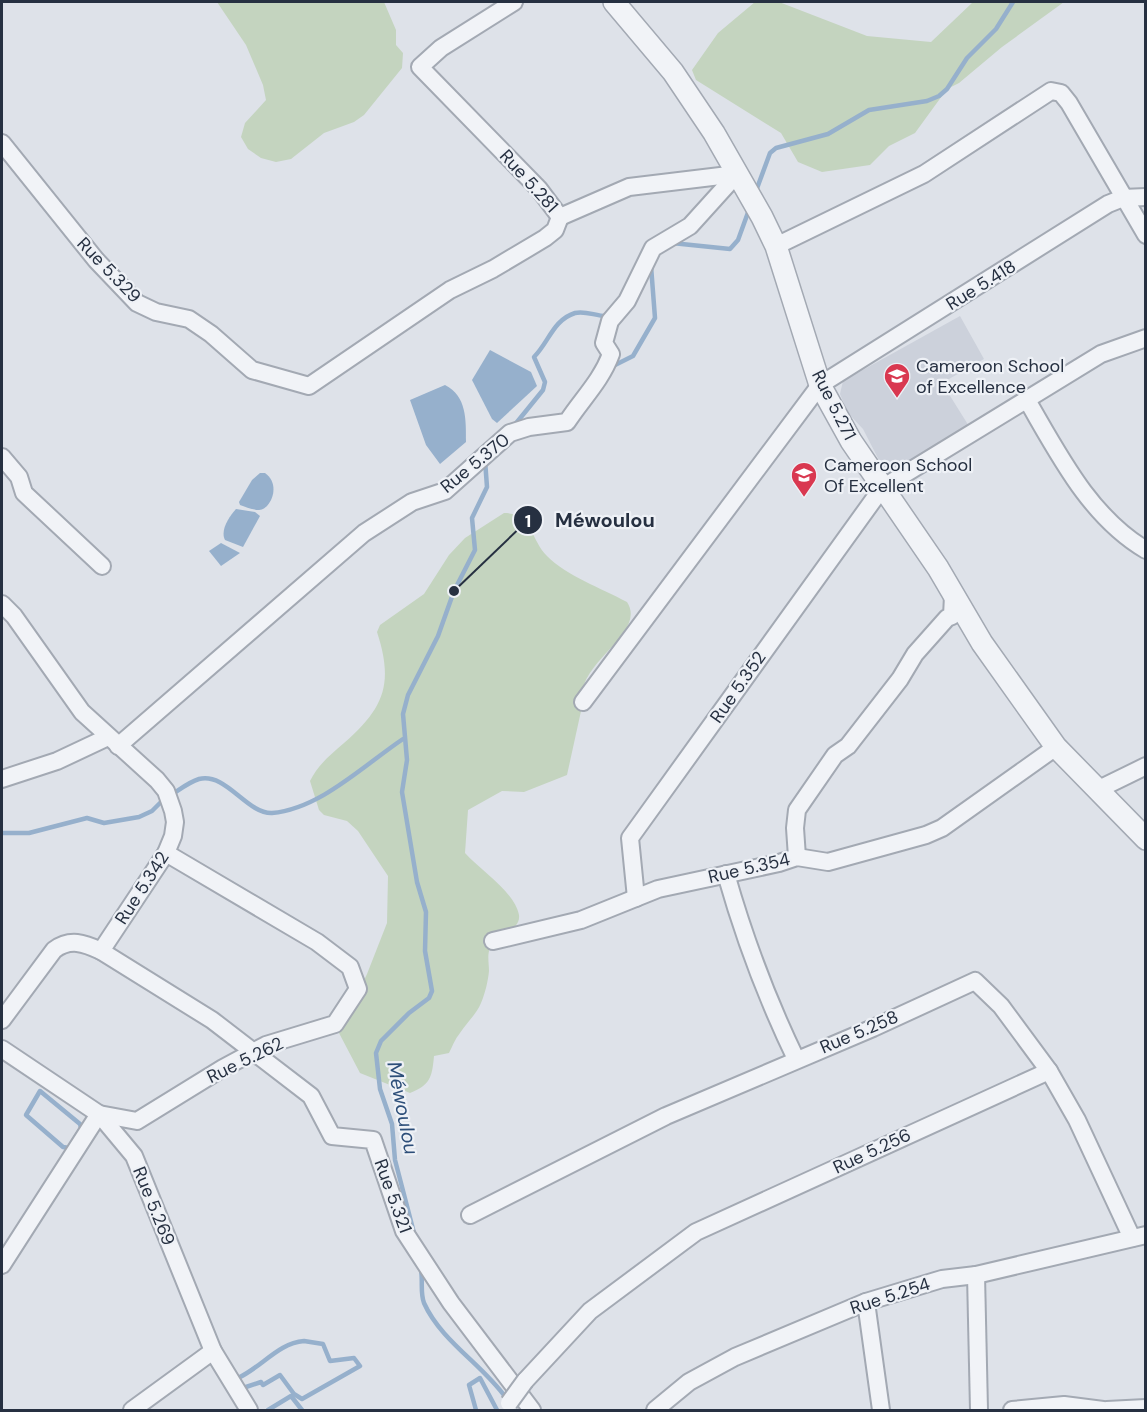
<svg xmlns="http://www.w3.org/2000/svg" width="1147" height="1412" font-family="'DM Sans',sans-serif">
	<style>
		.built { fill: #ccd1db }
		.green { fill: #c4d4bf }
		.water { fill: #96b0cc }
		.lines { fill: none; stroke-linecap: round; stroke-linejoin: round }
		.stream { stroke: #96b0cc; stroke-width: 4.5 }
		.minor-casing { stroke: #a3a9b3; stroke-width: 20 }
		.tertiary-casing { stroke: #a3a9b3; stroke-width: 24 }
		.minor { stroke: #f1f3f7; stroke-width: 16 }
		.tertiary { stroke: #f1f3f7; stroke-width: 21 }
		.minor-bridge-casing { stroke: #a3a9b3; stroke-width: 20; stroke-linecap: butt }
		.minor-bridge { stroke: #f1f3f7; stroke-width: 16 }
		.labels { text-anchor: middle; dominant-baseline: central; stroke-width: 4.5; stroke-linejoin: round; paint-order: stroke }
		.street-label { font-size: 18px; fill: #263041; stroke: #eef1f6 }
		.poi-label { font-size: 18px; fill: #263041; stroke: #eef1f6; text-anchor: start }
		.water-label { font-size: 20px; font-style: italic; fill: #2d4e79; stroke: #eef1f6 }
		.leader { fill: none; stroke: #263041; stroke-width: 2 }
		.callout-dot { fill: #263041; stroke: #eef1f6; stroke-width: 2 }
		.mark-label { font-size: 18px; text-anchor: middle; font-weight: bold; fill: #fff }
		.callout-label { font-size: 20px; text-anchor: middle; font-weight: bold; fill: #263041; stroke: #eef1f6; stroke-width: 4.5; stroke-linejoin: round; paint-order: stroke }
	</style>
	<rect width="100%" height="100%" fill="#dee2e9"/>
	<polygon class="built" points="960,316 984,359 942,383 972,431 897,473 882,466 863,429 848,413 840,394 843,381"/>
	<g class="green">
		<polygon points="217,2 384,2 396,30 396,45 403,53 402,68 364,115 354,122 324,133 291,159 276,162 261,158 248,149 241,137 245,123 266,100 263,85 246,45"/>
		<polygon points="755,2 779,2 867,36 931,42 973,2 1064,2 1002,47 959,83 947,89 915,133 889,146 870,165 822,172 798,162 781,133 696,80 692,70 718,33"/>
		<path d="M504,513C532,513 531,540 547,556C567,576 601,588 627,602C648,634 574,663 583,702L567,775L524,792L502,791L468,810L465,853C481,871 515,892 519,915C521,931 496,935 490,948C487,955 489,964 489,971C488,981 485,994 481,1003C476,1015 467,1022 460,1033C455,1039 452,1047 449,1053L434,1056C432,1078 430,1085 410,1093L360,1073L339,1033L367,974L387,923L388,876L358,831L347,821L324,815L319,810L310,781C318,765 330,755 344,743C384,708 394,684 377,632L380,625L424,594L449,555L465,538Z"/>
	</g>
	<g class="water">
		<polygon points="490,350 531,372 537,386 497,423 492,419 472,380"/>
		<path d="M445,385C467,396 466,420 466,442L440,464L426,445L410,400Z"/>
		<path d="M260,473H265C282,485 270,510 259,510C253,510 245,507 240,505L239,502L252,480Z"/>
		<path d="M236,509L255,512L260,516L243,547L225,540C220,530 229,517 236,509Z"/>
		<polygon points="221,543 240,553 221,566 209,551"/>
	</g>
	<g class="lines">
		<g class="stream">
			<polyline points="756,191 770,153 776,148 828,134 869,110 927,101 939,96 947,89 967,58 996,29 1013,2"/>
			<polyline points="672,243 730,249 738,240 750,207"/>
			<polyline points="611,367 633,356 655,318 651,266"/>
			<path d="M513,427L543,390L545,382L534,357C549,342 553,320 575,313C586,310 597,317 608,316"/>
			<path d="M171,795C179,790 189,782 199,779C226,772 247,814 272,813C320,809 364,765 403,739"/>
			<polyline points="2,833 29,833 87,818 104,823 139,817 152,811 164,799"/>
			<polygon points="40,1091 80,1124 81,1128 69,1148 63,1147 26,1115"/>
			<polyline points="414,1233 395,1160 392,1124 380,1089 376,1053 381,1041 409,1013 429,998 432,991 425,951 426,912 417,882 402,792 407,760 403,714 408,695 438,636 454,591 475,550 472,518 487,487 485,460"/>
			<path d="M421,1270C423,1281 420,1293 424,1303C441,1341 483,1365 506,1398"/>
			<path d="M304,1341L323,1344L330,1361L354,1358L360,1366L302,1399L294,1394L280,1375L263,1385L261,1382L243,1388L238,1378C262,1367 278,1343 304,1341Z"/>
			<polyline points="268,1410 291,1396 302,1410"/>
			<polyline points="476,1410 469,1385 480,1378 497,1410"/>
		</g>
		<g class="minor-casing">
			<g id="minor">
				<polyline points="514,2 441,48 420,67 539,189 560,217 629,187 737,174"/>
				<polyline points="2,143 96,260 137,303 156,312 189,319 211,334 252,370 309,386 450,290 493,269 545,238 555,230 560,217"/>
				<polyline points="776,246 924,174 1051,91 1061,93 1069,103 1146,235"/>
				<path d="M1027,400C1059,455 1090,517 1146,550"/>
				<polyline points="2,457 19,477 24,493 102,566"/>
				<path d="M2,604L14,616L82,712L157,780L166,791L173,811L175,822L173,836L166,853L101,951C84,943 70,938 54,950L2,1020"/>
				<polyline points="583,702 820,385 1108,204 1123,198 1146,197"/>
				<path d="M118,746L364,533L412,502L445,491L510,433L529,427L567,422C582,399 601,381 611,354L604,343L610,321L627,301L653,248L690,226L737,174"/>
				<polyline points="2,779 57,761 108,737"/>
				<polyline points="1097,790 1146,766"/>
				<polyline points="797,857 795,828 797,810 835,755 848,746 900,679 915,654 947,618 952,616 953,596"/>
				<path d="M726,874C745,941 766,997 796,1059"/>
				<polyline points="636,898 630,838 882,488 1101,354 1146,338"/>
				<polyline points="493,941 581,920 658,889 779,863 797,857 828,862 926,835 942,828 1056,747"/>
				<polyline points="101,951 212,1020 311,1096 332,1136 373,1140 404,1231 451,1303 532,1410"/>
				<polyline points="2,1049 99,1114 134,1156 213,1351 249,1410"/>
				<polyline points="470,1215 666,1116 873,1028 975,981 1001,1006 1049,1071 1077,1120 1132,1238"/>
				<polyline points="2,1265 99,1114 137,1121 223,1068 266,1045 335,1024 358,989 350,967 317,942 166,853"/>
				<polyline points="976,1275 979,1410"/>
				<polyline points="866,1302 881,1410"/>
				<polyline points="525,1381 590,1311 696,1232 1049,1071"/>
				<polyline points="132,1410 213,1351"/>
				<polyline points="655,1410 689,1382 735,1357 866,1302 942,1279 976,1275 1146,1235"/>
				<polyline points="1012,1410 1064,1405 1103,1410"/>
				<polyline points="1107,1410 1146,1408"/>
			</g>
		</g>
		<g class="tertiary-casing">
			<polyline id="tertiary" points="614,2 673,72 714,133 762,217 776,246 820,385 851,441 938,568 982,643 1056,747 1146,839"/>
		</g>
		<use href="#minor" class="minor"/>
		<use href="#tertiary" class="tertiary"/>
		<g class="minor-bridge-casing">
			<polyline id="minor-bridge" points="509,1403 525,1381"/>
		</g>
		<use href="#minor-bridge" class="minor-bridge"/>
	</g>
	<defs>
		<g id="school-pin" transform="scale(1.35)"><path d="M0 17L-7.5 6A9.5 9.5 0 1 1 7.5 6Z" fill="#d93850" stroke="#eef1f6"/><path d="M0-5L7-2L0 1L-7-2ZM-4 1L0 2.5L4 1V4Q0 6-4 4Z" fill="#fff"/></g>
	</defs>
	<g fill-rule="evenodd">
		<use href="#school-pin" x="897" y="376"/>
		<use href="#school-pin" x="804" y="475"/>
	</g>
	<g class="labels">
		<g class="street-label">
			<text transform="translate(529 181) rotate(48)">Rue 5.281</text>
			<text transform="translate(109 270) rotate(46)">Rue 5.329</text>
			<text transform="translate(981 285) rotate(-32)">Rue 5.418</text>
			<text transform="translate(834 405) rotate(63)">Rue 5.271</text>
			<text transform="translate(475 463) rotate(-39)">Rue 5.370</text>
			<text transform="translate(738 687) rotate(-55)">Rue 5.352</text>
			<text transform="translate(749 868) rotate(-13)">Rue 5.354</text>
			<text transform="translate(142 888) rotate(-57)">Rue 5.342</text>
			<text transform="translate(859 1032) rotate(-23)">Rue 5.258</text>
			<text transform="translate(245 1060) rotate(-26)">Rue 5.262</text>
			<text transform="translate(872 1151) rotate(-25)">Rue 5.256</text>
			<text transform="translate(393 1196) rotate(70)">Rue 5.321</text>
			<text transform="translate(154 1206) rotate(68)">Rue 5.269</text>
			<text transform="translate(890 1296) rotate(-18)">Rue 5.254</text>
		</g>
		<g class="poi-label">
			<text x="916" y="366">Cameroon School<tspan x="916" dy="21">of Excellence</tspan></text>
			<text x="824" y="465">Cameroon School<tspan x="824" dy="21">Of Excellent</tspan></text>
		</g>
		<g class="water-label">
			<text transform="translate(403 1108) rotate(79)">Méwoulou</text>
		</g>
	</g>
	<path class="leader" d="M454 591L528 520"/>
	<g class="callout-dot">
		<circle cx="454" cy="591" r="6"/>
		<circle cx="528" cy="520" r="15"/>
	</g>
	<g class="mark-label">
		<text x="528" y="527">1</text>
	</g>
	<g class="callout-label">
		<text x="605" y="527">Méwoulou</text>
	</g>
	<rect width="1147" height="1412" fill="none" stroke="#263041" stroke-width="6"/>
</svg>
